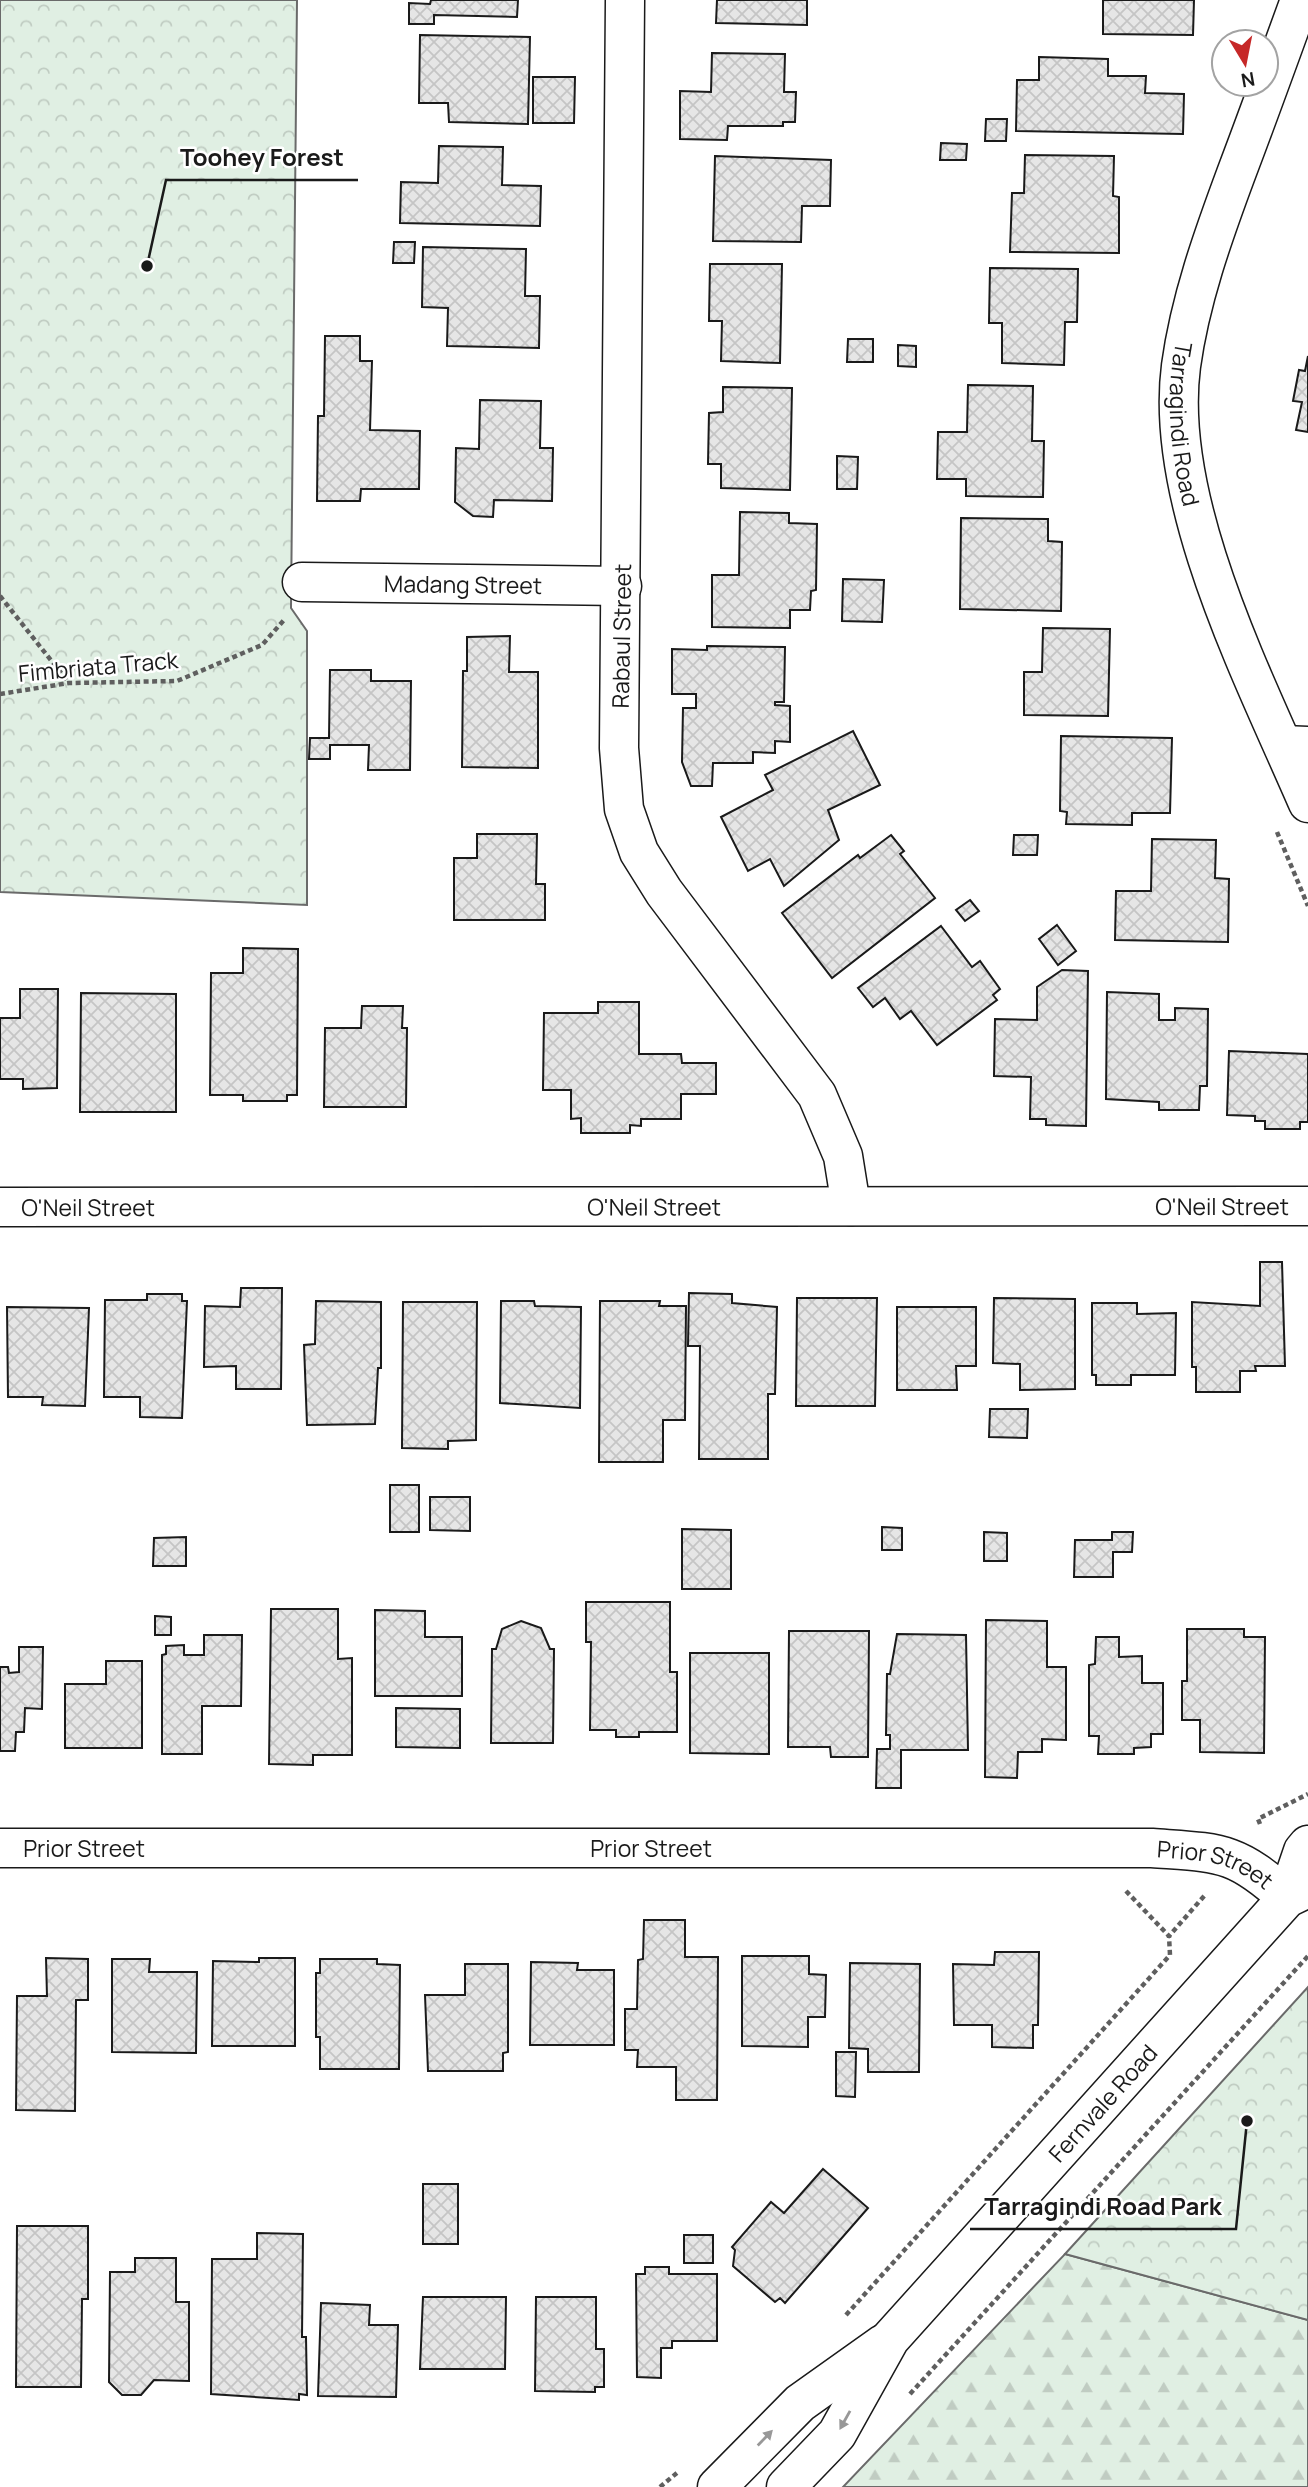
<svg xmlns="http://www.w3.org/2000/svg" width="1308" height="2487" font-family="Manrope,sans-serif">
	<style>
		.forest { fill: url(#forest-firs); stroke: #6a6a6a; stroke-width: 2 }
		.park { fill: url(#park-crowns); stroke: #6a6a6a; stroke-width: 2 }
		.building { fill: url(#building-cross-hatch); stroke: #1a1a1a; stroke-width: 2 }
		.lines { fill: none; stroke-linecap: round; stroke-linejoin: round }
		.minor-casing { stroke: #1a1a1a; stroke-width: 41 }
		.tertiary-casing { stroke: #1a1a1a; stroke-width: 41 }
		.path { stroke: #5f5f5f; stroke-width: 4.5; stroke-dasharray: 5 3.5; stroke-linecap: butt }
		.minor { stroke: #fff; stroke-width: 38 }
		.tertiary { stroke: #fff; stroke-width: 38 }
		.oneway { fill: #989898 }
		.labels { text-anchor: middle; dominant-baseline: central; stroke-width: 5; stroke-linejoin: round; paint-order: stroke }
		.street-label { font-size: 23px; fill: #1a1a1a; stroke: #fff }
		.leader { fill: none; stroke: #1a1a1a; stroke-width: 2.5 }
		.callout-dot { fill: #1a1a1a; stroke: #fff; stroke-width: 2.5 }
		.callout-label { font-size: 24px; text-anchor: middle; font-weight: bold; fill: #1a1a1a; stroke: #fff; stroke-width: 5; stroke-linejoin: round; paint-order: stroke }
	</style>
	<defs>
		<pattern id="forest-firs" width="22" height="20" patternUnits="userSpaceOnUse" patternTransform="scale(1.75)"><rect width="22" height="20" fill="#e0efe3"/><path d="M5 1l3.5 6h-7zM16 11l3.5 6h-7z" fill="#c0ccc2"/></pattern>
		<pattern id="park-crowns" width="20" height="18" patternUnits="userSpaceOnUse" patternTransform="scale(1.75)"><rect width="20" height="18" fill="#e0efe3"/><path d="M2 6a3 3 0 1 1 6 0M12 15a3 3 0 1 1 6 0" fill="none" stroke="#c0ccc2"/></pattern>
		<pattern id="building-cross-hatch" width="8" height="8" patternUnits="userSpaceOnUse" patternTransform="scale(1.75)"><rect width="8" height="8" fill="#e6e6e6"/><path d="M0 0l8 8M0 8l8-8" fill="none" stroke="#c5c5c5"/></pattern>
	</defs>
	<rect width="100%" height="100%" fill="#fff"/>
	<polygon class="forest" points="1065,2254 1308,2320 1308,2487 843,2487"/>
	<g class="park">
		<polygon points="0,0 297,0 291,608 307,631 307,905 0,892"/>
		<polygon points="1308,1987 1308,2320 1065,2254"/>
	</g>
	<g class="building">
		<polygon points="431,0 518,0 517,17 434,15 434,24 409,24 409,3 430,4"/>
		<polygon points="717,0 807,0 807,25 716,23"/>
		<polygon points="1103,0 1194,0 1193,35 1103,34"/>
		<polygon points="420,35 530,37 528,124 449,122 448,103 419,103"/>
		<polygon points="712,53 785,54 784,92 796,92 795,122 783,122 783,126 728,126 727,140 680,139 680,91 711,92"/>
		<polygon points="1039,57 1108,59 1108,76 1146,76 1145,93 1184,94 1183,134 1016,131 1017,80 1039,80"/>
		<polygon points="533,77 575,77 574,123 533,123"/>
		<polygon points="986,119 1007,119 1006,141 985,141"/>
		<polygon points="941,143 967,144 966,160 940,160"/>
		<polygon points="439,146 503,147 502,185 541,186 540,226 400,223 401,182 438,183"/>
		<polygon points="1025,155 1114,156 1113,196 1119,197 1119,253 1010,252 1012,193 1024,193"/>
		<polygon points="715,156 831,160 830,206 802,206 801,242 713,241"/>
		<polygon points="394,242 415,242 414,263 393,263"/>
		<polygon points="423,247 526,249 525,296 540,296 539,348 447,346 448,308 422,307"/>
		<polygon points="710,264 782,264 780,363 721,361 722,321 709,321"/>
		<polygon points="990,268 1078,269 1077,322 1065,322 1064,365 1002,363 1002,323 989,323"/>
		<polygon points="325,336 360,336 360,361 372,361 370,430 420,431 419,489 361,489 360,501 317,501 318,416 324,416"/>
		<polygon points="848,339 873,339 873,362 847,362"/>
		<polygon points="898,345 916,346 916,367 898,366"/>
		<polygon points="1308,356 1308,432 1296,430 1302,402 1293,401 1299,370 1305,371"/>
		<polygon points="968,385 1033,386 1032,441 1044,441 1043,497 966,496 966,479 937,479 938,432 967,432"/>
		<polygon points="723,387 792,388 790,490 721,488 721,464 708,464 709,413 723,412"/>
		<polygon points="480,400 541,401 540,448 553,448 552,501 494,500 493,517 473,516 455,502 456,448 479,449"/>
		<polygon points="837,456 858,457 857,489 837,489"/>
		<polygon points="740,512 789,513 789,523 817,524 816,590 811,591 810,610 790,610 790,628 712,627 712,575 739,575"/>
		<polygon points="961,518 1048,519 1048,541 1062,542 1061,611 960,609"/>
		<polygon points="843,579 884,580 882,622 842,621"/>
		<polygon points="1043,628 1110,629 1108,716 1024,715 1024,672 1042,672"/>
		<polygon points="510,636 509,672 538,672 538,768 462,767 463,671 467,671 467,637"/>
		<polygon points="707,646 785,647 784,702 775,702 775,705 790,706 790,742 775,741 775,753 753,752 753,763 713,763 712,786 691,786 682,762 683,708 696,708 696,694 672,694 672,649 707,650"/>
		<polygon points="330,670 371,670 371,681 411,681 410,770 368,770 369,745 330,745 330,759 309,759 310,738 329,738"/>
		<polygon points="853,731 880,785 828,810 839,840 784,886 770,859 748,871 721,817 773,790 765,775"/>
		<polygon points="1061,736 1172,738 1170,813 1132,813 1132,825 1066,824 1067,812 1060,811"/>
		<polygon points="477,834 537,834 536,884 545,884 545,920 454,920 454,858 477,858"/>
		<polygon points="891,835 904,851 900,854 935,898 832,978 782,913 858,855 860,858"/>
		<polygon points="1014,835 1038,835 1037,855 1013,855"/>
		<polygon points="1152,839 1216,840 1215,878 1229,879 1228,942 1115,940 1116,891 1151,891"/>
		<polygon points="970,900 979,911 965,921 956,910"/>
		<polygon points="1057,925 1076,951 1058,965 1039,939"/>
		<polygon points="941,926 972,967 980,961 1000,989 993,995 997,1000 937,1045 911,1011 900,1019 885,998 873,1007 858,988"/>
		<polygon points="243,948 298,949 297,1095 287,1095 287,1101 243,1101 243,1095 210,1095 211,973 243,973"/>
		<polygon points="1062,970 1088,971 1086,1126 1046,1125 1046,1119 1030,1119 1031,1077 994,1076 995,1019 1037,1020 1037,987"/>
		<polygon points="20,989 58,989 57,1088 23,1089 23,1079 0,1079 0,1018 20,1018"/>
		<polygon points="1107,992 1159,994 1159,1020 1175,1020 1175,1008 1208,1009 1207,1086 1200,1086 1199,1110 1159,1110 1159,1102 1106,1099"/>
		<polygon points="81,993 176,994 176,1112 80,1112"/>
		<polygon points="598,1002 639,1002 639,1054 681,1054 682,1063 716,1063 716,1094 681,1094 681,1119 641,1119 641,1126 630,1125 630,1133 581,1133 581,1118 571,1119 571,1090 543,1090 544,1013 598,1013"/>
		<polygon points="362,1006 403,1006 402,1028 407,1028 406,1107 324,1107 325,1028 361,1028"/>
		<polygon points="1229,1051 1308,1054 1308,1122 1300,1122 1300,1129 1265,1129 1265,1121 1255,1121 1255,1116 1227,1115"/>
		<polygon points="1260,1262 1282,1262 1285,1366 1255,1366 1256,1371 1240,1371 1240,1392 1196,1392 1196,1367 1192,1367 1192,1302 1260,1306"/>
		<polygon points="241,1288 282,1288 281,1389 236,1389 236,1366 204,1367 205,1306 240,1307"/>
		<polygon points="689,1293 732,1294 732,1303 777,1307 775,1394 768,1394 768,1459 699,1459 700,1346 688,1346"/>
		<polygon points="147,1294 182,1294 182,1301 187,1301 182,1418 140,1417 140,1397 104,1397 105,1300 147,1300"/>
		<polygon points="797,1298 877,1298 875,1406 796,1406"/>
		<polygon points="994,1298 1075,1299 1075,1389 1020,1390 1020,1364 993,1363"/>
		<polygon points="316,1301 381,1302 381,1368 378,1368 375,1424 307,1425 304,1345 315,1344"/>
		<polygon points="501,1301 534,1301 535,1306 581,1307 580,1408 500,1403"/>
		<polygon points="600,1301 660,1301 659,1306 686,1306 685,1420 663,1420 663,1462 599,1462"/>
		<polygon points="403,1302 477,1302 476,1440 448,1441 448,1449 402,1448"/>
		<polygon points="1092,1303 1137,1303 1137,1314 1176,1313 1175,1375 1131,1375 1131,1385 1096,1385 1096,1375 1092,1375"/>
		<polygon points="7,1307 89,1308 85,1406 42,1405 43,1397 8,1397"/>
		<polygon points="897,1307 976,1307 976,1366 956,1366 957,1390 897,1390"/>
		<polygon points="990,1409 1028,1409 1027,1438 989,1437"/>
		<rect x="390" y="1485" width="29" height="47"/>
		<polygon points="430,1497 470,1497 470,1531 430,1530"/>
		<polygon points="882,1527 902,1528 902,1550 882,1550"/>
		<polygon points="682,1529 731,1530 731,1589 682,1589"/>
		<polygon points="984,1532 1007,1533 1007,1561 984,1561"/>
		<polygon points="1112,1532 1133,1532 1132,1552 1113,1552 1113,1577 1074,1577 1075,1540 1112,1540"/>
		<polygon points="186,1537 186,1566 153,1566 154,1538"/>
		<polygon points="586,1602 670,1602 670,1672 677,1672 677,1732 639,1732 639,1737 616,1737 616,1730 590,1730 591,1642 586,1642"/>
		<polygon points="271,1609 338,1609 338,1659 352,1658 352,1755 313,1755 313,1765 269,1764"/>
		<polygon points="375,1610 425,1611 425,1637 462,1637 462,1696 375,1696"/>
		<polygon points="155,1616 171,1617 171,1635 155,1635"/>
		<polygon points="986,1620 1047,1621 1047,1667 1066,1667 1066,1740 1042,1739 1042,1752 1018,1752 1017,1778 985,1777"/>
		<polygon points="521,1621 541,1628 550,1649 554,1649 553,1743 491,1743 492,1649 496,1649 502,1629"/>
		<polygon points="1187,1629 1244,1629 1244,1637 1265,1637 1264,1753 1200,1752 1200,1720 1182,1720 1182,1681 1187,1681"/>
		<polygon points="789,1631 869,1631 868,1757 831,1757 830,1747 788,1747"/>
		<polygon points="897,1634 966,1635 968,1750 901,1750 901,1788 876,1788 877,1749 890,1749 890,1735 886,1735 887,1674 890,1674"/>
		<polygon points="204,1635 242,1635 241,1706 202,1706 202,1754 162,1754 162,1655 166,1654 166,1646 184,1645 184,1655 204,1655"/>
		<polygon points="1096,1637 1119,1637 1119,1657 1142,1656 1142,1683 1163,1683 1163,1734 1151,1734 1151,1747 1134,1748 1134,1754 1098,1754 1099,1736 1089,1736 1089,1665 1095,1664"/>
		<polygon points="19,1647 43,1647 42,1709 25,1708 24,1732 16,1732 15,1751 0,1751 0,1667 8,1667 9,1673 19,1672"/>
		<polygon points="690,1653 769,1653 769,1754 690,1753"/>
		<polygon points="106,1661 142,1661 142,1748 65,1748 65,1684 106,1684"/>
		<polygon points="396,1708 460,1709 460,1748 396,1747"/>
		<polygon points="644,1920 685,1920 685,1957 718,1957 717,2100 676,2100 676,2067 637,2067 638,2050 625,2050 625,2009 637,2009 638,1960 643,1959"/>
		<polygon points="995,1952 1039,1952 1038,2025 1033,2025 1033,2048 992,2047 992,2025 954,2025 953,1964 994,1965"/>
		<polygon points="742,1956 809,1956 809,1974 826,1975 825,2017 808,2017 808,2047 742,2046"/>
		<polygon points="46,1958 88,1959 88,2000 76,2000 75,2111 16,2110 17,1996 47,1996"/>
		<polygon points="259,1958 295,1958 295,2046 212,2046 213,1961 259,1962"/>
		<polygon points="112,1959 150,1959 149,1972 197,1972 196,2053 112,2052"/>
		<polygon points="320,1959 377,1959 377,1964 400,1965 399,2069 320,2069 320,2037 316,2037 316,1973 320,1973"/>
		<polygon points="531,1962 578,1963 577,1970 614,1970 614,2045 530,2045"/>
		<polygon points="850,1963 920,1964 919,2072 868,2072 868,2049 849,2048"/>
		<polygon points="465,1964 508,1964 508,2052 503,2053 503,2071 428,2071 425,1995 465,1995"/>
		<polygon points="836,2052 856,2052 855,2097 836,2096"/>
		<polygon points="823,2169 868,2208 785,2303 780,2298 775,2302 733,2266 735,2250 732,2247 771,2202 784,2213"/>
		<rect x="423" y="2184" width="35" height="60"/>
		<polygon points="17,2226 88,2226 88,2299 82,2299 81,2387 16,2387"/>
		<polygon points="257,2233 303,2234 302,2337 306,2337 307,2395 299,2394 299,2400 211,2394 212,2259 257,2259"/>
		<rect x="684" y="2235" width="29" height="28"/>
		<polygon points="135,2258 176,2258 176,2302 189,2302 189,2381 154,2380 141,2395 122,2395 109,2382 110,2272 135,2272"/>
		<polygon points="645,2267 669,2267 669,2274 717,2274 717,2341 672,2341 672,2348 661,2348 661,2378 637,2377 636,2274 645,2274"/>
		<polygon points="423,2297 506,2297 505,2369 420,2369"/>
		<polygon points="536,2297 596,2297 596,2349 604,2349 604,2387 595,2387 595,2392 535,2391"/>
		<polygon points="321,2303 370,2305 369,2325 398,2325 396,2397 318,2396"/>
	</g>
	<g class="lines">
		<g class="minor-casing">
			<g id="minor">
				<polyline points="625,0 619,748 624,809 639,852 664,892 817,1095 843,1156 851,1206"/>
				<path id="s1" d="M302,582L622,586"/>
				<polyline points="1283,745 1308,746"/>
				<path id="s2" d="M0,1207L1308,1206"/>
				<path id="s3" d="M0,1848H1152C1219,1853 1235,1850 1287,1898"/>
			</g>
		</g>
		<g class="tertiary-casing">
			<g id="tertiary">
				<path id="s4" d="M1300,0C1279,58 1258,116 1236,174C1213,236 1190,300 1181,366C1163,503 1255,680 1308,803"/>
				<polyline points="1287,1898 1303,1851 1308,1845"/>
				<polyline points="717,2487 800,2403 883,2344"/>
				<path id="s5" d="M786,2487L837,2434L890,2339L1287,1898L1308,1888"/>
			</g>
		</g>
		<g class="path">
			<polyline points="0,596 69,683"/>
			<polyline points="0,694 69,683 177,681 262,645 284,620"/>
			<polyline points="1277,832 1308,906"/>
			<polyline points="1260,1824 1258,1819 1308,1794"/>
			<polyline points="1126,1891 1169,1936 1205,1895"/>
			<polyline points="846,2315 1170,1955 1169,1936"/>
			<polyline points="910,2394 1308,1956"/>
			<polyline points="660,2487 678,2472"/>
		</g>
		<use href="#minor" class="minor"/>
		<use href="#tertiary" class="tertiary"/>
	</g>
	<defs><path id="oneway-solid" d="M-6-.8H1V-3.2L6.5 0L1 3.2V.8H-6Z" transform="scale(1.75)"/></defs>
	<g class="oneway">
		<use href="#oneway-solid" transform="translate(845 2420) rotate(119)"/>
		<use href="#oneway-solid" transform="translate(765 2438) rotate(-46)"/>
	</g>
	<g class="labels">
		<g class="street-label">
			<text stroke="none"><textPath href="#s4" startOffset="444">Tarragindi Road</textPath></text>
			<text stroke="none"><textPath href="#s1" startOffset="161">Madang Street</textPath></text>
			<text transform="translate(621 636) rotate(-89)">Rabaul Street</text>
			<text transform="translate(98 666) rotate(-5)">Fimbriata Track</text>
			<text stroke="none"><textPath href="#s2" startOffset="654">O'Neil Street</textPath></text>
			<text stroke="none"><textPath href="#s2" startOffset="1222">O'Neil Street</textPath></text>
			<text stroke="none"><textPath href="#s2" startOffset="88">O'Neil Street</textPath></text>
			<text stroke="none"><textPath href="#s3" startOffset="84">Prior Street</textPath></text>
			<text stroke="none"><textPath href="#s3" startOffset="651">Prior Street</textPath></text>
			<text stroke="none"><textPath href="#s3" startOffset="1218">Prior Street</textPath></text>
			<text stroke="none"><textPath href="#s5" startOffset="500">Fernvale Road</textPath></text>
		</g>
	</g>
	<path class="leader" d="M147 266L166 180H358M1247 2121L1236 2229H970"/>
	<g class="callout-dot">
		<circle cx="147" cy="266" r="7"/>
		<circle cx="1247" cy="2121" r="7"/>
	</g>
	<g class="callout-label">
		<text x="262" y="166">Toohey Forest</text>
		<text x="1103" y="2215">Tarragindi Road Park</text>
	</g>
	<g transform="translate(1245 63) rotate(170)"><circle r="33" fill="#ffffff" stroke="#a3a3a3" stroke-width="2"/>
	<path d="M0-5L12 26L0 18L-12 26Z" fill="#c62828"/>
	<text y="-10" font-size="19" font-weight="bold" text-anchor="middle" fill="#1a1a1a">N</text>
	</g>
</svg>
